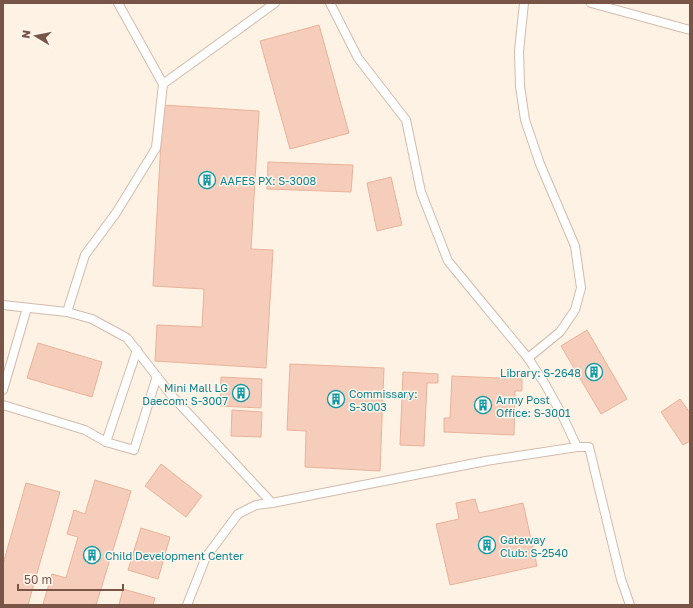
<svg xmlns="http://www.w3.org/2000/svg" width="693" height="608" font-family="'Golos Text',sans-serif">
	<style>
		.building { fill: #f5cdba; stroke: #e9b299 }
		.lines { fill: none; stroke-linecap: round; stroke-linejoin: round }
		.service-casing { stroke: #d3bbac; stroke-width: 10 }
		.service { stroke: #fff; stroke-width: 8 }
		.labels { text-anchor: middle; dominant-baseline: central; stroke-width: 3; stroke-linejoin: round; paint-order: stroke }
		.culture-label { font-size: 11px; fill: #0d838f; stroke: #fff6ec; text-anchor: start }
	</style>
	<rect width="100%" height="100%" fill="#fef2e5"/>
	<g class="building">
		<polygon points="319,25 349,133 290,149 260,41"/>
		<polygon points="163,105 259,111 251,249 273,250 266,368 155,361 157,325 202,327 204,289 153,286"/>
		<polygon points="268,162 353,165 351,192 267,189"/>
		<polygon points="391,177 402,225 377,231 367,183"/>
		<polygon points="587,330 627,399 601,414 561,346"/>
		<polygon points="38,343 102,362 92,397 27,378"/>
		<polygon points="290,364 384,368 380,471 305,467 306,431 287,430"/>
		<polygon points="403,372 438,374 438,383 427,383 424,446 400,445"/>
		<polygon points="452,376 522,379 522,391 515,391 514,435 444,432 444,418 450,418"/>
		<polygon points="221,377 262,379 261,408 220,406"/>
		<polygon points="680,399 690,413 690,441 683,445 661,412"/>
		<polygon points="232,410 262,412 261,437 231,436"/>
		<polygon points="161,464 202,496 186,517 145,486"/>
		<polygon points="95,480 131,491 96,605 48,605 43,604 52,574 66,578 78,537 67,534 74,510 85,514"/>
		<polygon points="26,483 60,492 28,605 3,605 3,564"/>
		<polygon points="475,499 479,513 523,503 537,566 450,585 436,524 459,519 456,503"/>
		<polygon points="141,528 170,537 158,579 128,570"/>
		<polygon points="123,589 155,598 153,605 119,605"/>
	</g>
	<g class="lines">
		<g class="service-casing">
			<g id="service">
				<polyline points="330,3 358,58 406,120 421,192 448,261 528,358 545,384 563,417 577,447"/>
				<polyline points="524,3 519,51 520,86 525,120 540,164 575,246 581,288 575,310 560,332 528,358"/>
				<polyline points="591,3 690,30"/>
				<polyline points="163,84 275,3"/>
				<polyline points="3,305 67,312 92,319 127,338 172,396 272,503"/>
				<polyline points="67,312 85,255 116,213 156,148 163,84 118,3"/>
				<polyline points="137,350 106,442 134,450 157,376"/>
				<polyline points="3,390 27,308"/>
				<polyline points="3,405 85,430 106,442"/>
				<polyline points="187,605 206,557 238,514 256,505 272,503 486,461 577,447 589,447 621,579 630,605"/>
			</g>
		</g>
		<use href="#service" class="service"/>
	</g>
	<defs>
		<g id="building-ring" transform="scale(0.9)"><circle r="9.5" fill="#fff6ec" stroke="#0f9aa8" stroke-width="1.5"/><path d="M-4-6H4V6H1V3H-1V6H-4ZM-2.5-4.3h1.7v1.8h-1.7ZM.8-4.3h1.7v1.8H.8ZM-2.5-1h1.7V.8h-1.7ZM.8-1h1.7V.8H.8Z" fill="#0f9aa8"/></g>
	</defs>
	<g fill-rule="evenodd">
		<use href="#building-ring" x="207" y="180"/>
		<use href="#building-ring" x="594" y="372"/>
		<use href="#building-ring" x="241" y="393"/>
		<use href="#building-ring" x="336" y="399"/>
		<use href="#building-ring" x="483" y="405"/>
		<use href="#building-ring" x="487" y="545"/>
		<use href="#building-ring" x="92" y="555"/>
	</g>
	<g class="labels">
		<g class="culture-label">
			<text x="220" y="180">AAFES PX: S-3008</text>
			<text x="581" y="372" text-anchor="end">Library: S-2648</text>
			<text x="228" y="387" text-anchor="end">Mini Mall LG<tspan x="228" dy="13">Daecom: S-3007</tspan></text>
			<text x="349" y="393">Commissary:<tspan x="349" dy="13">S-3003</tspan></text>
			<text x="496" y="399">Army Post<tspan x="496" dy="13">Office: S-3001</tspan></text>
			<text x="500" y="539">Gateway<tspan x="500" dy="13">Club: S-2540</tspan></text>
			<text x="105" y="555">Child Development Center</text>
		</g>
	</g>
	<rect width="693" height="608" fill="none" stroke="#795548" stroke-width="8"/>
	<g transform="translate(36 36) rotate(280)" stroke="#fff6ec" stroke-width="3" paint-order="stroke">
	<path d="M0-3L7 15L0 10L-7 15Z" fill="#795548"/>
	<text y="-6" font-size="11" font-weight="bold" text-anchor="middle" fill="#795548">N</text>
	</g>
	<path d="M18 584v6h105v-6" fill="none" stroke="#795548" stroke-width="2"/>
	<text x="24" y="584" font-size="12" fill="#795548" stroke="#fff6ec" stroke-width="3" paint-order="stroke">50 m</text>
</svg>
